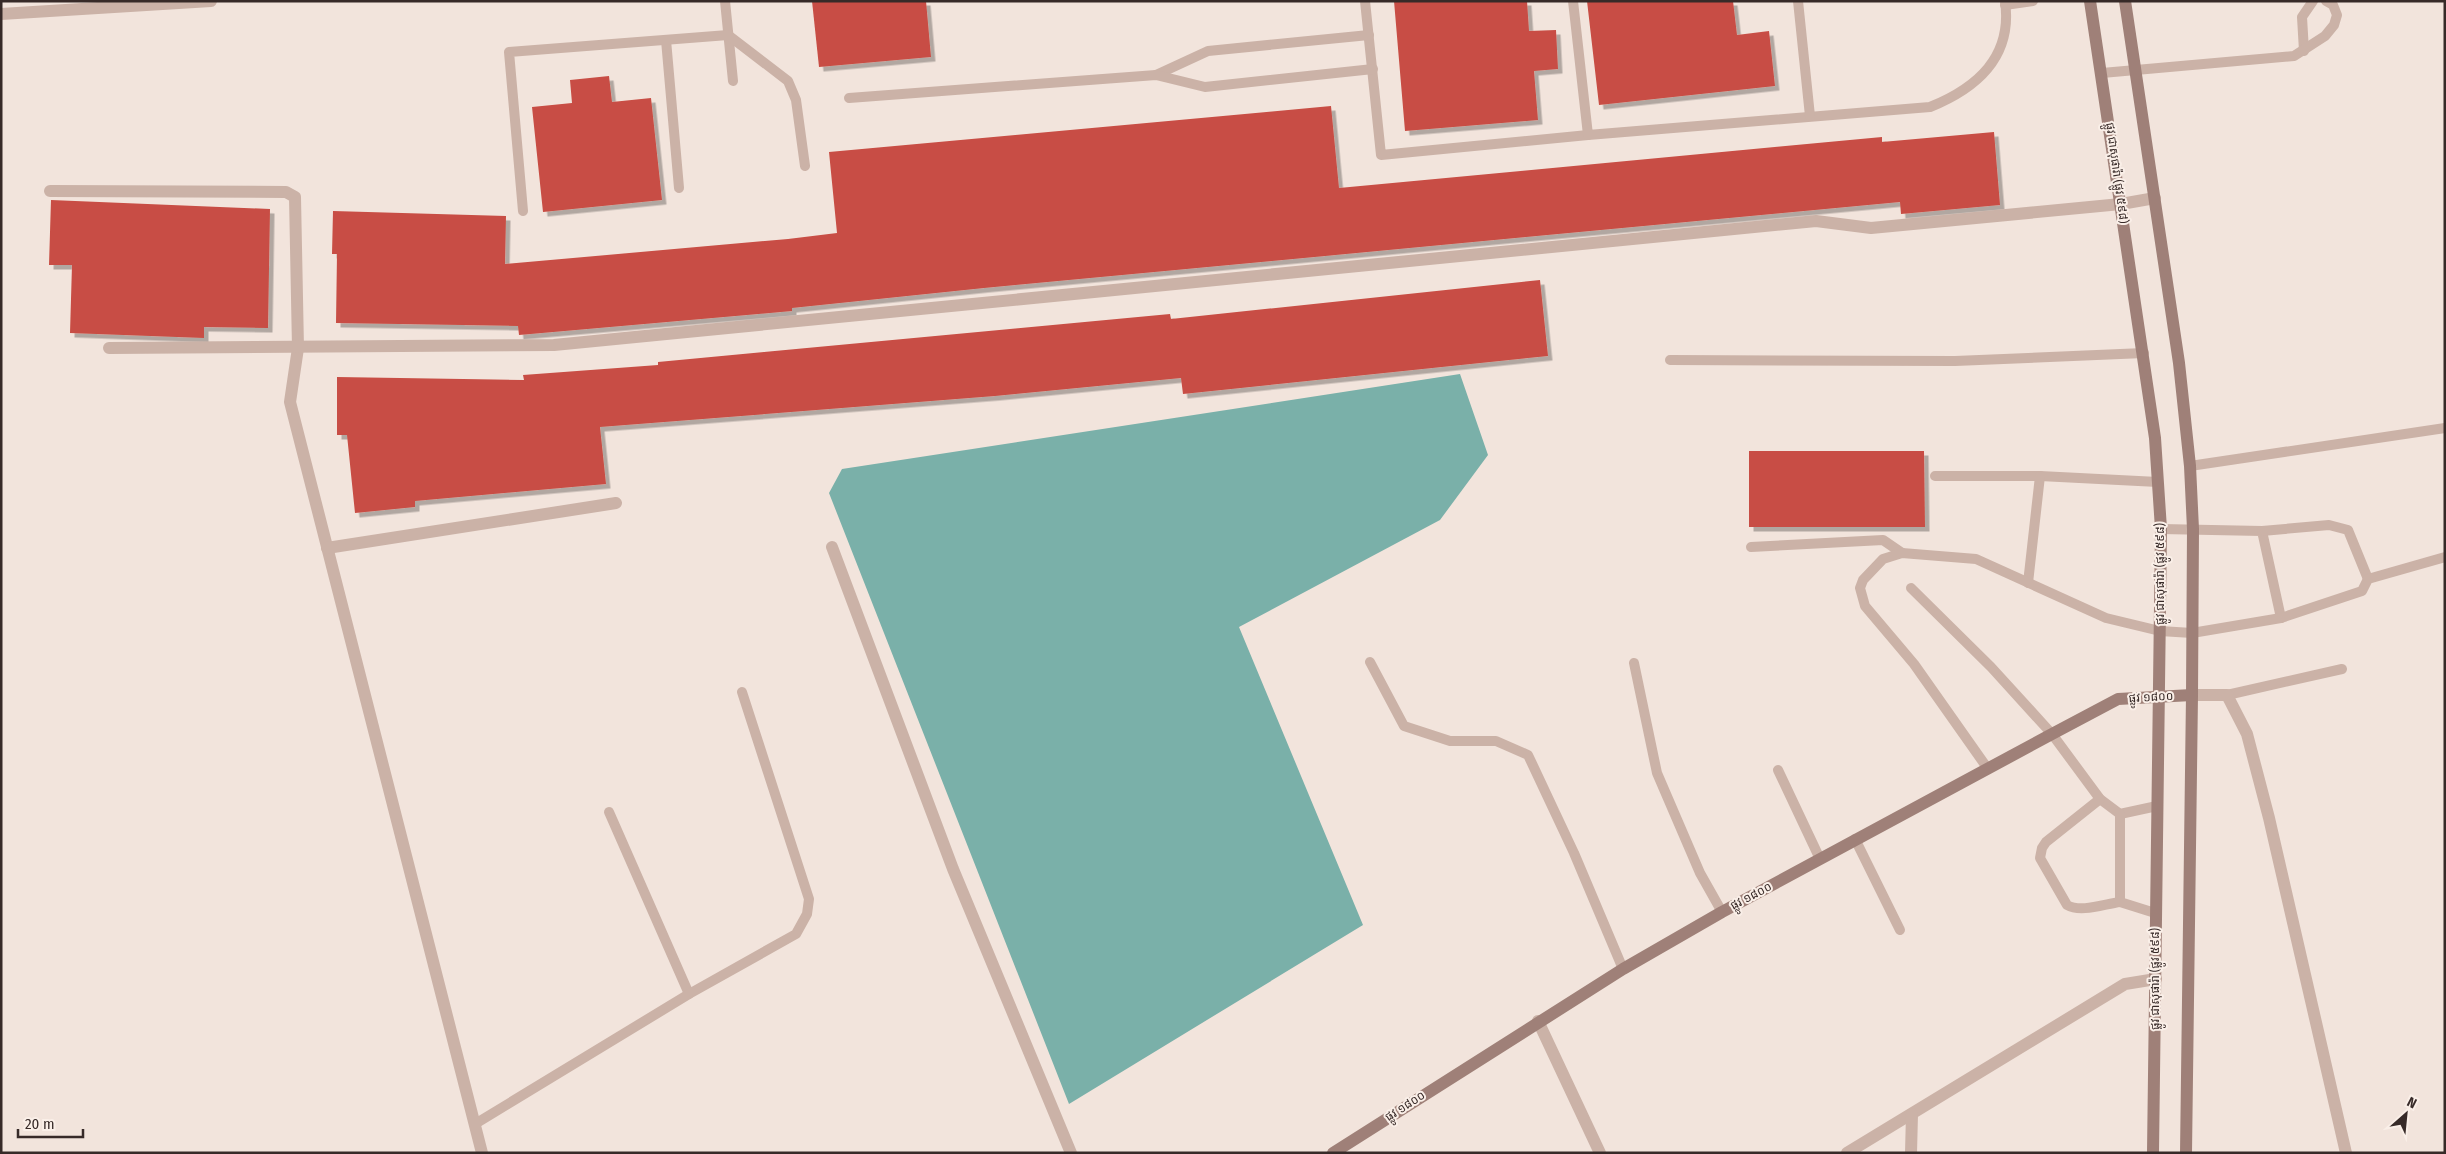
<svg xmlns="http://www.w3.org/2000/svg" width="2446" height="1154" font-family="'Fira Sans Condensed','Noto Sans Khmer',sans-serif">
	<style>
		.water { fill: #7ab0a9 }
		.building { fill: #c84e44; filter: url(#shadow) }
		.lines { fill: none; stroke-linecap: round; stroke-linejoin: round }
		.lane { stroke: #cbb2a7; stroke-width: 10 }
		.street { stroke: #cbb2a7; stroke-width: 12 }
		.secondary { stroke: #9f8078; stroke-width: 12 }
		.labels { text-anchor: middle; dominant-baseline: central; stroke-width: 4; stroke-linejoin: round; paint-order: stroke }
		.street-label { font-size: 12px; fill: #372a28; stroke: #faefe8 }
	</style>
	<defs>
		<filter id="shadow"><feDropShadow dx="4.5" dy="4.5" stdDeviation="0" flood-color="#0004"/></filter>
	</defs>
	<rect width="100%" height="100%" fill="#f2e4dc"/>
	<polygon class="water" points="1460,374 1488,455 1440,520 1239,627 1363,925 1069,1104 829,493 842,469"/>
	<g class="building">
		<polygon points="812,1 926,1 931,57 819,67"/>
		<polygon points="1394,1 1527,1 1529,31 1556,30 1558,69 1534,71 1538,120 1405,131"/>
		<polygon points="1587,1 1733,1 1737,35 1769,31 1775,86 1599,105"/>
		<polygon points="609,76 612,102 651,98 662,200 543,212 532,107 572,103 570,80"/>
		<polygon points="1331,106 1339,188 1882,137 1882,142 1994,132 2000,205 1901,214 1900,202 984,288 792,308 792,311 519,335 518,326 336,323 337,254 332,254 333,211 506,216 505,264 788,239 837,233 829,152"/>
		<polygon points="51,200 270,209 268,328 204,327 204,338 70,333 72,265 49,265"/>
		<polygon points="1540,280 1548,356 1183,394 1181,378 995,396 600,427 606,484 415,501 415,507 355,513 347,435 337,435 337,377 524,380 523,375 658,365 658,362 1170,314 1171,319"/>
		<polygon points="1749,451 1924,451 1925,527 1749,527"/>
	</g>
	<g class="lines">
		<g class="lane">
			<polyline points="725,1 733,81"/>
			<polyline points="1365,1 1381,155 1588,135"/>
			<path d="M1573,1L1588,135L1930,107C1977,88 2013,57 2005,1"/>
			<polyline points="1798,1 1810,116"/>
			<polyline points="2005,5 2033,1"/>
			<polyline points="666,40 679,188"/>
			<polyline points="2304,51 2302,17 2313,1"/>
			<polyline points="2102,73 2294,56 2325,36 2334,25 2337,15 2333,5 2326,1"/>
			<polyline points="1156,75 1208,51 1369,35"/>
			<polyline points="849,98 1156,75 1205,87 1373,69"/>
			<polyline points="523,211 509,52 728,35 788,81 796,100 805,166"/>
			<polyline points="1670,360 1955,361 2144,353"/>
			<polyline points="2190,466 2445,428"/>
			<polyline points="1935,476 2040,476 2158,482"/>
			<polyline points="2161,529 2262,531 2281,618"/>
			<polyline points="2262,531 2329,525 2348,530 2368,579"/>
			<polyline points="1751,547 1883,540 1902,553"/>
			<polyline points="2028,583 2040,476"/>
			<polyline points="1911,588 1991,667 2052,734 2100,799 2120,814 2157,806"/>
			<polyline points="1370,662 1404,726 1450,741 1496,741 1528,755 1574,853 1623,969"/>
			<polyline points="1634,663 1657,773 1700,873 1722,912"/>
			<polyline points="2227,695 2342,669"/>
			<polyline points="1988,769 1914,664 1865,606 1860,588 1863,580 1883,559 1902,553 1976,559 2106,618 2160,631 2192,633 2281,618 2362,591 2368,579 2445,557"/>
			<polyline points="1778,770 1820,859"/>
			<path d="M2100,799L2046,842L2042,848L2040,858L2067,905C2081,913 2104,904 2120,902"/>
			<polyline points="609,812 689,994"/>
			<polyline points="2120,814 2120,902 2155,913"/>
			<polyline points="1855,839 1900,930"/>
			<polyline points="475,1124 689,994 796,934 807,914 809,899 742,692"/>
		</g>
		<g class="street">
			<polyline points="1,14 211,1"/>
			<polyline points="50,191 286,192 295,197 298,348 290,402 482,1153"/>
			<polyline points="109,348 554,345 1816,221 1871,228 2121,204 2155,198"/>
			<polyline points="832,547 953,869 1071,1153"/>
			<polyline points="327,548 616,503"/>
			<polyline points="2192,695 2227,695 2247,734 2269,818 2346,1153"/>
			<polyline points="1538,1021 1600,1153"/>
			<polyline points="1847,1153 2125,984 2156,979"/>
			<polyline points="1911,1153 1912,1114"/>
		</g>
		<g class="secondary">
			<polyline points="2090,1 2155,438 2161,529 2153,1153"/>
			<polyline points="2125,1 2179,363 2190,466 2193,529 2192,695 2186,1153"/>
			<polyline points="1333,1153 1623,969 1722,912 2052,734 2118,699 2192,695"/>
		</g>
	</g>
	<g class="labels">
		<g class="street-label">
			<text transform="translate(2117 173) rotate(82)">ផ្លូវ ជាសុផារ៉ា (ផ្លូវ ៥៩៨)</text>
			<text transform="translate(2160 574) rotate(-90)">ផ្លូវ ជាសុផារ៉ា (ផ្លូវ ៥៩៨)</text>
			<text transform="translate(2151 697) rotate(-3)">ផ្លូវ ១៨០០</text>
			<text transform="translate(1751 896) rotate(-28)">ផ្លូវ ១៨០០</text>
			<text transform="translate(2155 979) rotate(-90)">ផ្លូវ ជាសុផារ៉ា (ផ្លូវ ៥៩៨)</text>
			<text transform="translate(1405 1106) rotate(-33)">ផ្លូវ ១៨០០</text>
		</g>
	</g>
	<rect width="2446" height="1154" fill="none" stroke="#372a28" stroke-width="5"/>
	<g transform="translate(2406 1114) rotate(27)" stroke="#faefe8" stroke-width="4" paint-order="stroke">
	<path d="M0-4L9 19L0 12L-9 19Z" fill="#372a28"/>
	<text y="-8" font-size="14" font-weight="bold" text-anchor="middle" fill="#372a28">N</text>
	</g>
	<path d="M18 1129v8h65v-8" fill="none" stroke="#372a28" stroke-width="2.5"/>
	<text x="25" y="1129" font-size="15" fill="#372a28" stroke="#faefe8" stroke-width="4" paint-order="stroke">20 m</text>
</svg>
